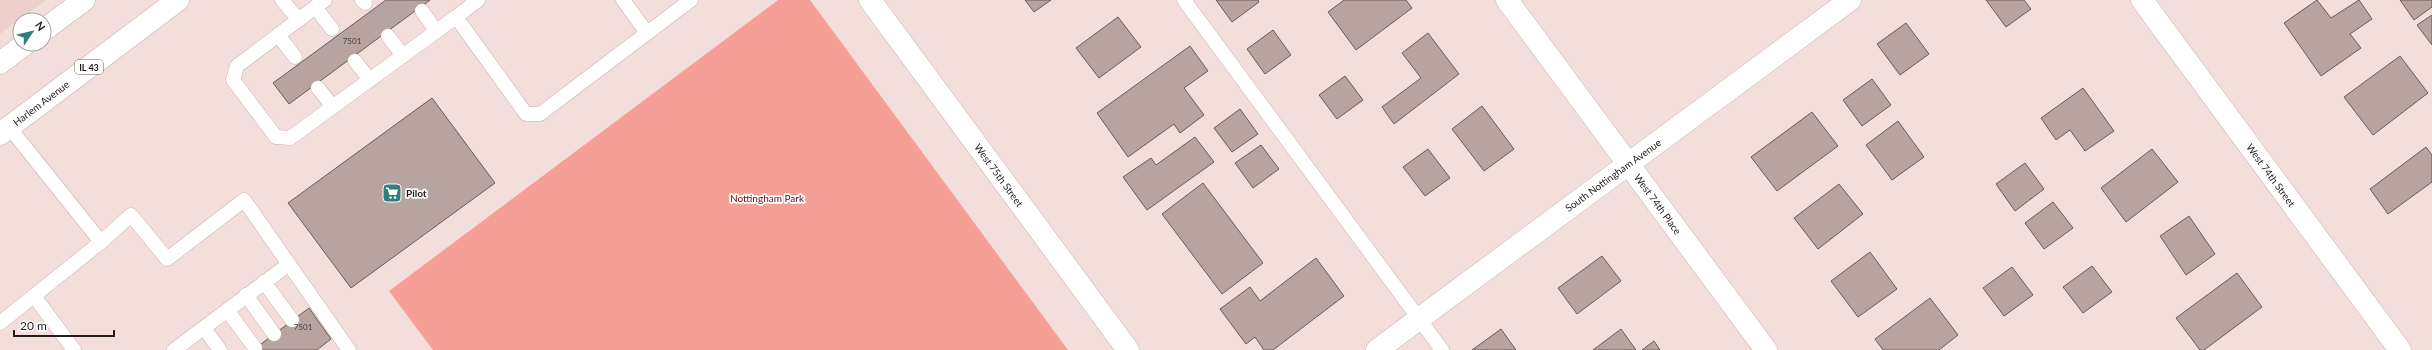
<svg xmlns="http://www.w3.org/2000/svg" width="2432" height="350" font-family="Lato,sans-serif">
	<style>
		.built { fill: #edcfcb }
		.green { fill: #f69f96 }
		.building { fill: #b7a4a1; stroke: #6c5b58 }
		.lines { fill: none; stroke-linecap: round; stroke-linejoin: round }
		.lane-casing { stroke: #c7b2b0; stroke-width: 15 }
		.street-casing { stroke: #c7b2b0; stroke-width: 23 }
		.primary-casing { stroke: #c7b2b0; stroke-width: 23 }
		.lane { stroke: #fff; stroke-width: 14 }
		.street { stroke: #fff; stroke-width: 22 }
		.primary { stroke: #fff; stroke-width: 22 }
		.labels { text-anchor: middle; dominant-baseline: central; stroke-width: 3.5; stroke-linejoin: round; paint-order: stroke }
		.number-label { font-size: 8px; fill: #483e3c }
		.shield { fill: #fff; stroke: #65605f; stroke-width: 1 }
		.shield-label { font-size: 9px; font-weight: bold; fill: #231c1b }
		.street-label { font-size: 10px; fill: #231c1b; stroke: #fff }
		.poi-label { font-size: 10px; font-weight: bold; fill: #231c1b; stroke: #fff; text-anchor: start }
		.park-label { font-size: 10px; fill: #70050b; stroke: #fff }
	</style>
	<rect width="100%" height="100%" fill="#f3dedb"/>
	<polygon class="built" points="0,0 46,0 0,34"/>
	<polygon class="green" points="778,0 810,0 1068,350 433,350 389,291"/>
	<g class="building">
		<polygon points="386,0 430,0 289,104 273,83"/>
		<polygon points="1025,0 1051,0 1034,12"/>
		<polygon points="1216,0 1258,0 1259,2 1232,22"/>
		<polygon points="1344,0 1406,0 1412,8 1356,50 1328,12"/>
		<polygon points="1986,0 2024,0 2031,9 2006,27"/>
		<polygon points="2317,0 2331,18 2359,0 2372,19 2350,34 2361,48 2321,76 2284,23"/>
		<polygon points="2400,0 2432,0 2432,7 2414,20"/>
		<polygon points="2432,15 2432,45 2417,25"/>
		<polygon points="1118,17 1141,47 1099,78 1076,48"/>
		<polygon points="1906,23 1929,54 1900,75 1877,44"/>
		<polygon points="1273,30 1291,55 1265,74 1247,49"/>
		<polygon points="1428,33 1459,74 1394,124 1382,107 1421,78 1402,53"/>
		<polygon points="1190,46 1208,71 1184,88 1204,115 1180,133 1174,124 1128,157 1097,113"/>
		<polygon points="2400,56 2428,93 2373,135 2344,97"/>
		<polygon points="1345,76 1363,100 1337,119 1319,95"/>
		<polygon points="1872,79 1891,105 1862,126 1843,100"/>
		<polygon points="2083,88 2114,131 2085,151 2070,130 2056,140 2041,118"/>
		<polygon points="432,98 495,183 351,288 288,203"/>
		<polygon points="1482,106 1514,149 1484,171 1452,129"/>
		<polygon points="1240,109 1258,134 1232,152 1214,128"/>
		<polygon points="1812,112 1838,146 1777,191 1751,157"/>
		<polygon points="1898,121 1924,157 1892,180 1866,145"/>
		<polygon points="1195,137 1214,162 1147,210 1123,177 1151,158 1156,165"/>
		<polygon points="1261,145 1279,169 1253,188 1235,163"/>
		<polygon points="2426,147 2432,155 2432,182 2388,214 2370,189"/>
		<polygon points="1428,149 1450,178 1425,196 1403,167"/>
		<polygon points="2152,149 2178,182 2126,222 2101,188"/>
		<polygon points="2025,163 2044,189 2015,211 1996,184"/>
		<polygon points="1203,183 1263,263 1222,294 1162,214"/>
		<polygon points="1839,184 1863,214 1818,249 1794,218"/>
		<polygon points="2053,202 2073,228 2044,249 2025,223"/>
		<polygon points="2189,216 2215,254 2186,275 2160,236"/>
		<polygon points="1870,252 1897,289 1858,317 1831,281"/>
		<polygon points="1602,256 1621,281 1577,314 1558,288"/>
		<polygon points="1316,258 1344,296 1273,350 1264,350 1255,337 1246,344 1220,309 1250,287 1260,301"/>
		<polygon points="2092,266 2112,292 2083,313 2063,287"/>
		<polygon points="2012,267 2033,295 2004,316 1983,288"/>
		<polygon points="2237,273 2262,307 2204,350 2200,350 2176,318"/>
		<polygon points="1930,298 1958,335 1939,350 1883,350 1875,339"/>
		<polygon points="309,308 331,339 317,350 253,350"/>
		<polygon points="1501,329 1516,350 1472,350"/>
		<polygon points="1621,329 1636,350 1593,350"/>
		<polygon points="1654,341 1660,350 1642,350"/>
	</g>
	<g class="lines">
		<g class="lane-casing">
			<g id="lane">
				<polyline points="282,0 299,20"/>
				<polyline points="325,0 237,66 233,80 276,137 290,138 456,17 526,114 540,114 691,0"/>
				<polyline points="362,0 365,3"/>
				<polyline points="623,0 647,33"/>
				<polyline points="1184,0 1442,350"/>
				<polyline points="315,7 332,29"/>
				<polyline points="422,11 436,31"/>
				<polyline points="456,17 478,0"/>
				<polyline points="278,35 295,57"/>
				<polyline points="388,36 403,56"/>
				<polyline points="355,61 370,80"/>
				<polyline points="318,88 333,107"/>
				<polyline points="9,127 101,242"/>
				<polyline points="264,282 292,320"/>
				<polyline points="246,295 274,334"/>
				<polyline points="34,296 74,350"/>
				<polyline points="227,310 255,348"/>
				<polyline points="0,323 101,242 131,215 167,259 244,200 349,350"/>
				<polyline points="204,328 220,350"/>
				<polyline points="174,350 289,264"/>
			</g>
		</g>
		<g class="street-casing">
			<g id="street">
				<polyline points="870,0 1128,350"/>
				<polyline points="1507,0 1766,350"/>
				<polyline points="2142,0 2400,350"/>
				<polyline points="1377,350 1850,0"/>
			</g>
		</g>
		<g class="primary-casing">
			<g id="primary">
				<polyline points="44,30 84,0"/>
				<polyline points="0,63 25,44"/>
				<polyline points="0,134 178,0"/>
			</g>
		</g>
		<use href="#lane" class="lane"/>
		<use href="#street" class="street"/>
		<use href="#primary" class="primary"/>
	</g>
	<defs>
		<g id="supermarket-square" transform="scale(1)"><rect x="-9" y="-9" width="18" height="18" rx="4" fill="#347d7e" stroke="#fff"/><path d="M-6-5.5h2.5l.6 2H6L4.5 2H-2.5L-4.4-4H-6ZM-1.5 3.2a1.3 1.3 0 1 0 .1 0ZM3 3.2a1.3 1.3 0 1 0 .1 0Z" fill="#fff"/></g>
	</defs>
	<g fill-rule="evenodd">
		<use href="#supermarket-square" x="392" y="193"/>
	</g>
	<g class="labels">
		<g class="number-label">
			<text x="352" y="41">7501</text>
			<text x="303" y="327">7501</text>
		</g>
		<rect class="shield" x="75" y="60" width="28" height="14" rx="3"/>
		<g class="shield-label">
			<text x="89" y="67">IL 43</text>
		</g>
		<g class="street-label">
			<text transform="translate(41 103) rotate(-37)">Harlem Avenue</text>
			<text transform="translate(999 175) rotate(54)">West 75th Street</text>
			<text transform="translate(1613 175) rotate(-36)">South Nottingham Avenue</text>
			<text transform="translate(2271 175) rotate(54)">West 74th Street</text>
			<text transform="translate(1658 204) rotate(54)">West 74th Place</text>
		</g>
		<g class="poi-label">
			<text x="406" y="193">Pilot</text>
		</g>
		<g class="park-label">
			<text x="767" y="198">Nottingham Park</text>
		</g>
	</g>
	<g transform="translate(32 32) rotate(55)"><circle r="19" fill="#ffffff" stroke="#a7a4a4"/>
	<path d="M0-3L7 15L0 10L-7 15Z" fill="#347d7e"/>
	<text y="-6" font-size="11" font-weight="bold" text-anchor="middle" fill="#231c1b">N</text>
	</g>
	<path d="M14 330v6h100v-6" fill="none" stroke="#231c1b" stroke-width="2"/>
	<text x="20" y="330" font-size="12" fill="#231c1b" stroke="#ffffff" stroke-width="3" paint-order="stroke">20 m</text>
</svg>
